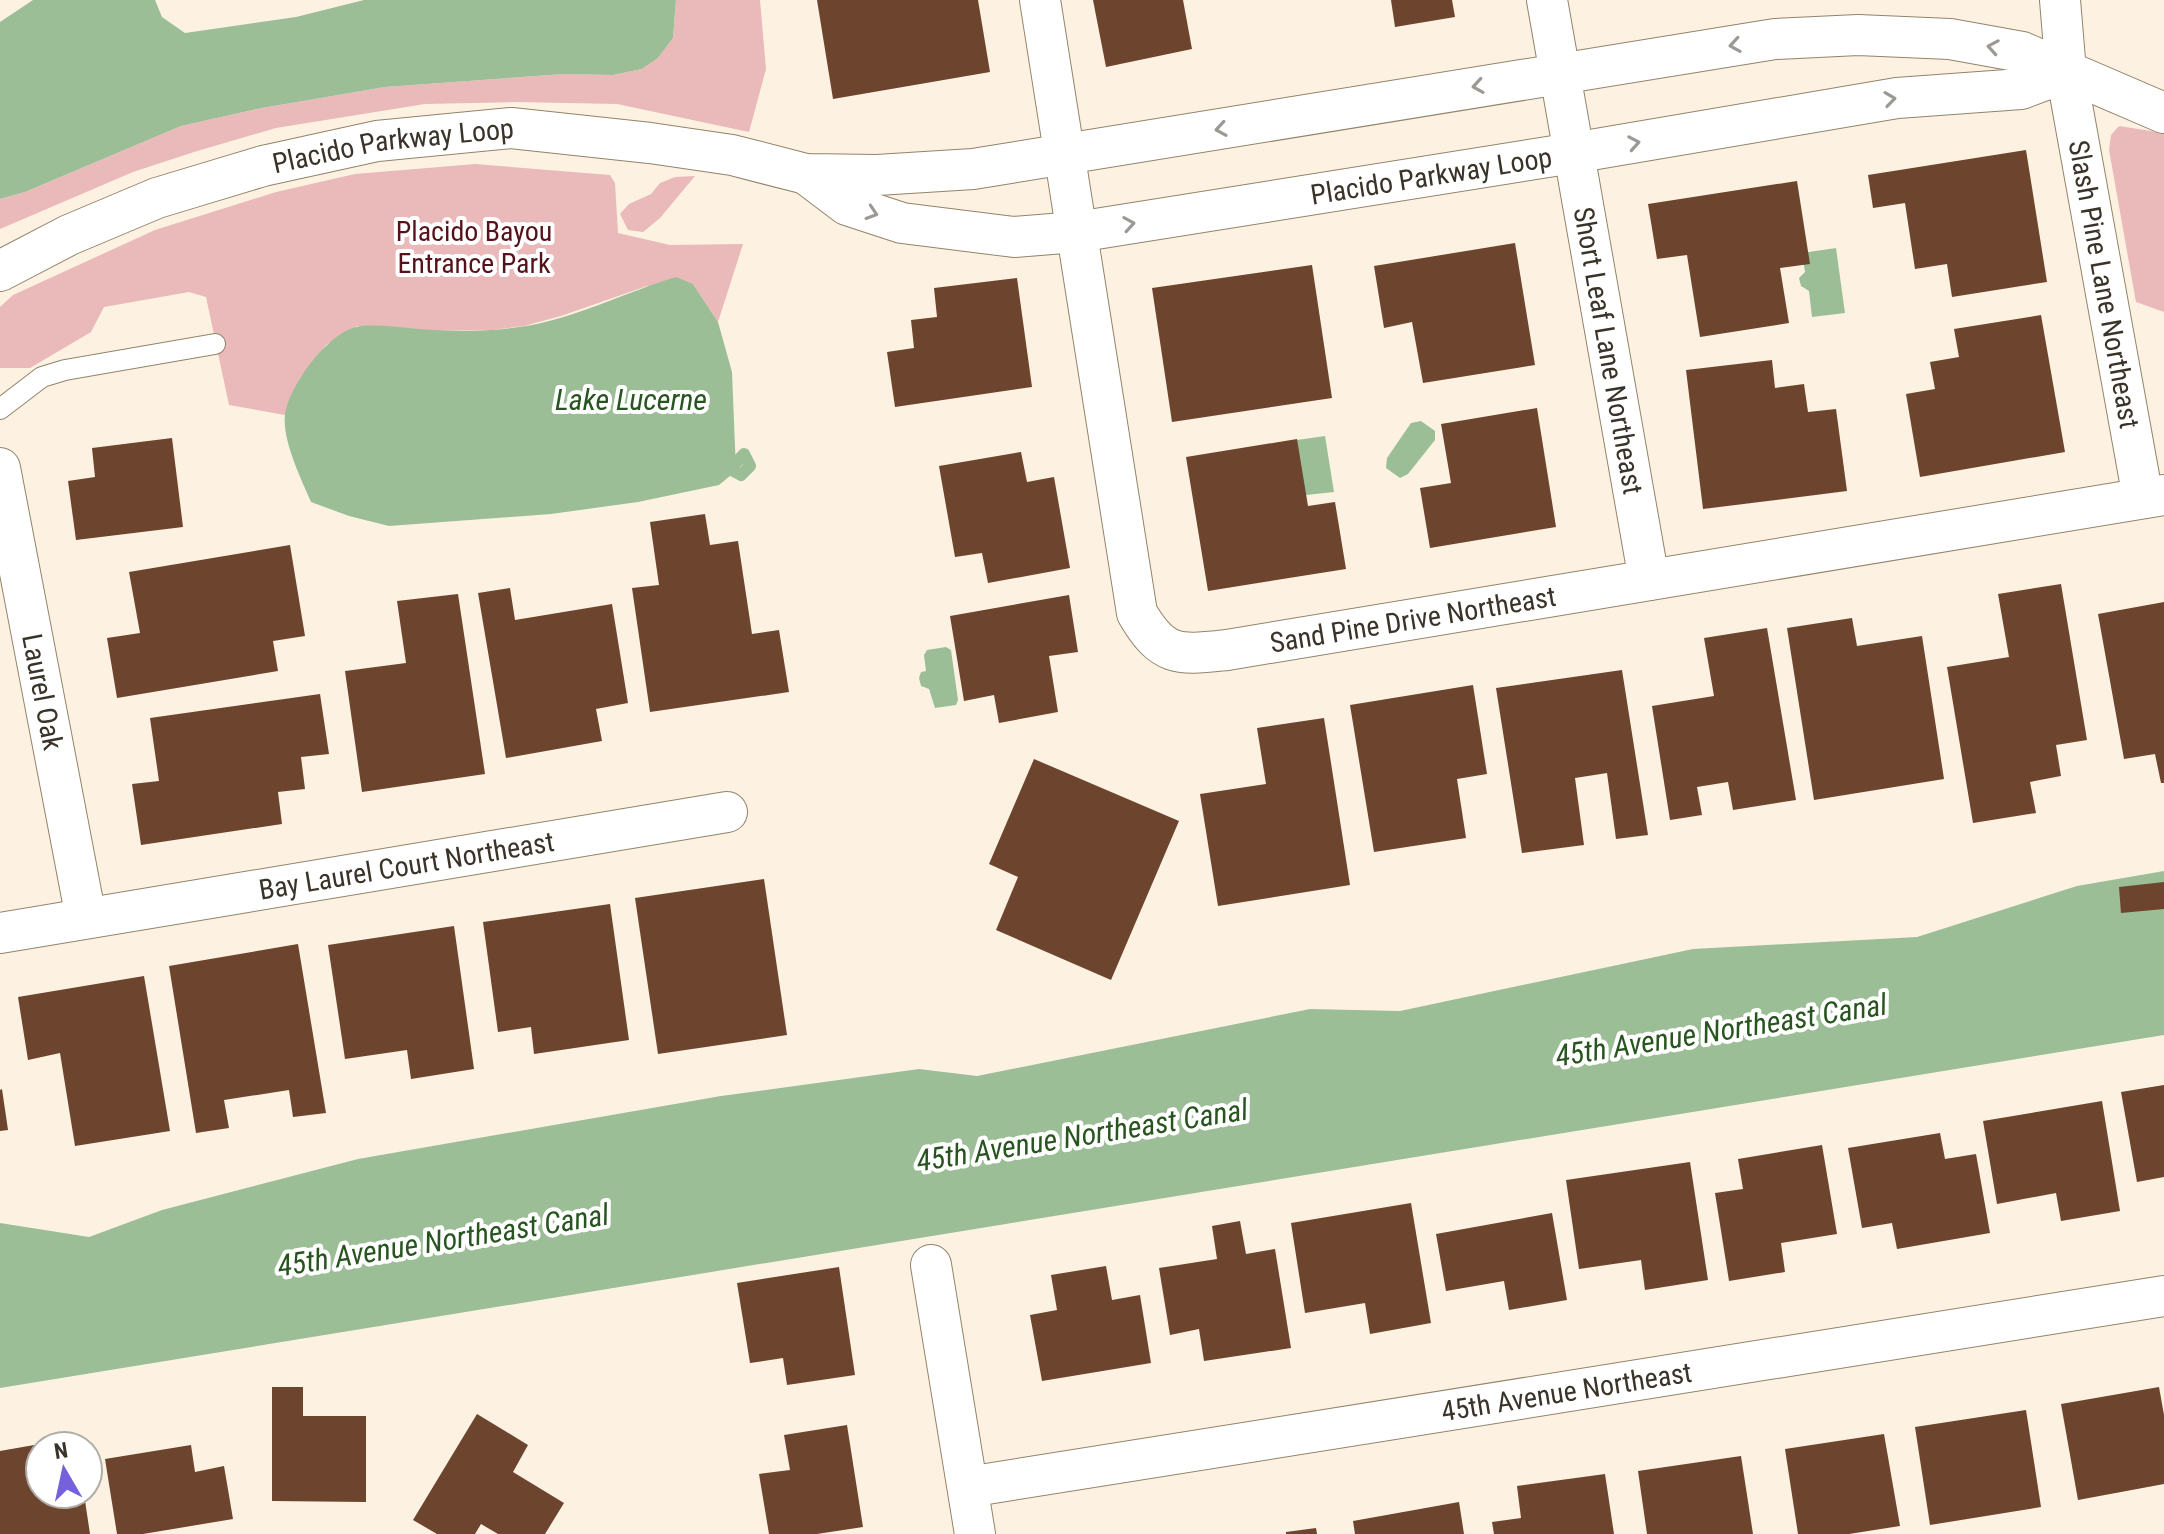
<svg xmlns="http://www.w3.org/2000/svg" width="2164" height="1534" font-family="'Roboto Condensed',sans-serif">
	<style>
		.green { fill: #eab9b9 }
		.water { fill: #9cbe96 }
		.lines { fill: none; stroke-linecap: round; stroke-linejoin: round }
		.stream { stroke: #9cbe96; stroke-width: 12 }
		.building { fill: #6d442d }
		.lane-casing { stroke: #92836a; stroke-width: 22 }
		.street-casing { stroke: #92836a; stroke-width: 42 }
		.lane { stroke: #fff; stroke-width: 20 }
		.street { stroke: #fff; stroke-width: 40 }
		.oneway { stroke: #9c9994 }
		.labels { text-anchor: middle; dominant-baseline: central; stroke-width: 8; stroke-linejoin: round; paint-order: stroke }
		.street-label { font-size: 28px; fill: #3a3329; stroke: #fff }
		.park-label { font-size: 28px; fill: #55121a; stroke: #fff }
		.water-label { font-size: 30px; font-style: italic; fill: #27541f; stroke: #fff }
	</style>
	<rect width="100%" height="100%" fill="#fdf2e2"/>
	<g class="green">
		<polygon points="676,0 760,0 766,69 749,132 617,104 516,102 425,104 276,128 194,152 133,172 0,229 0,199 25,192 181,126 262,108 385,87 564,74 613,75 642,69 658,58 673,38"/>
		<polygon points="2119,126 2164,133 2164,312 2136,302 2109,150 2111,135"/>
		<polygon points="475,164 610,175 615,183 618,233 670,245 743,244 718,322 693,284 647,286 561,316 524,326 492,330 437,331 357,326 326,345 300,378 285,415 229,405 206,297 189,292 104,307 91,332 30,368 0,368 0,307 13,295 155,230 276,192 355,174"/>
		<polygon points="695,176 660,218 643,232 628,230 620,214 629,204 651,194 660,183 675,177"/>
	</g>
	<g class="water">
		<polygon points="33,0 155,0 162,17 185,33 296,17 364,0 676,0 673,38 658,58 642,69 613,75 564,74 385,87 262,108 181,126 25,192 0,199 0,22"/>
		<polygon points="1836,248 1845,313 1812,317 1809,291 1801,286 1799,278 1805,272 1802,253"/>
		<path d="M676,277L693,284L718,322L732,372L736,471L719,485L638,502L551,514L389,526L349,516L311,502C301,479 282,440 285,415C289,385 330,329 361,326C385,324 410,329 434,330C462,332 492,331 519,327C573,320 625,292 676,277Z"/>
		<polygon points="1421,421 1435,431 1435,440 1408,474 1400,478 1386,468 1387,458 1411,423"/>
		<polygon points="1325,436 1334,492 1306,495 1276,443"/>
		<polygon points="946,647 951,650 958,700 956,705 935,708 929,689 921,686 919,678 921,672 926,671 924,655 927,650"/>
		<polygon points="2164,871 2164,1035 0,1388 0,1223 89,1237 162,1210 358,1159 721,1096 919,1069 977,1076 1310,1009 1400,1011 1693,949 1917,937 2077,886"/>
	</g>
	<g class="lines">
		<polygon class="stream" points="744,454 750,466 741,475 730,469"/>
	</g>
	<g class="building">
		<polygon points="817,0 978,0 990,72 833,99"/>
		<polygon points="1093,0 1183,0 1192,49 1106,67"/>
		<polygon points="1391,0 1452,0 1455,17 1395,27"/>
		<polygon points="2026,150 2047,282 1952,297 1947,264 1915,269 1905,203 1873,208 1868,175"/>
		<polygon points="1797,181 1810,264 1780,268 1789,323 1700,337 1687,255 1657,259 1648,204"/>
		<polygon points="1515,243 1535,365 1423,383 1412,322 1384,328 1374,266"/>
		<polygon points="1312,265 1332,398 1172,422 1152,288"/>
		<polygon points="1017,278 1032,387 895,407 887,352 914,348 911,320 937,317 934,288"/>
		<polygon points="2041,315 2065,452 1920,477 1906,394 1935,389 1930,362 1959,357 1954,329"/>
		<polygon points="1772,360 1775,388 1804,384 1808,412 1836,409 1847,491 1703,509 1686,370"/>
		<polygon points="1537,408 1556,527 1430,548 1420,488 1451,483 1441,424"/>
		<polygon points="172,438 183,527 76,540 68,481 95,477 92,448"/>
		<polygon points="1297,439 1308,506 1335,502 1346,569 1208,591 1186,457"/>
		<polygon points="1021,452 1027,482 1054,477 1070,568 988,583 982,553 955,557 939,466"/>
		<polygon points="705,514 710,545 738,541 752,634 779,630 789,692 650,712 632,588 659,585 650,522"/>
		<polygon points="290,545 305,636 273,641 278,671 117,698 107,638 140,633 129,572"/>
		<polygon points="2061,584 2087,740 2056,745 2061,776 2030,782 2036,813 1973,823 1947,667 2009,657 1998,594"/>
		<polygon points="510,588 515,620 612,604 628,703 596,709 602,741 506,758 478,593"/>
		<polygon points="458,594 485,774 362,792 345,671 406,663 397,601"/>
		<polygon points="1069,595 1078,652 1049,656 1058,712 999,723 994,695 964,701 950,616"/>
		<polygon points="2164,602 2164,783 2161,783 2155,754 2124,759 2098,614"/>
		<polygon points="1852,618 1857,646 1922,636 1944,779 1814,800 1787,628"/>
		<polygon points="1767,628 1796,800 1733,810 1728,782 1697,787 1702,815 1670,820 1652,706 1714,696 1704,638"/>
		<polygon points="1622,670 1648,835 1616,839 1607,773 1575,778 1584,845 1522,853 1496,688"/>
		<polygon points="1473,685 1487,774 1457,779 1466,838 1374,852 1350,705"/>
		<polygon points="320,694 329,754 301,757 305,789 278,792 282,824 141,845 132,784 159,781 150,718"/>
		<polygon points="1324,718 1350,885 1218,906 1200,794 1266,784 1257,728"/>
		<polygon points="1034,759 1179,821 1111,980 996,930 1018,877 989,864"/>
		<polygon points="764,879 787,1035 658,1054 635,898"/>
		<polygon points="2164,882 2164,909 2121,913 2119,887"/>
		<polygon points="610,904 629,1040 534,1054 531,1027 498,1032 483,922"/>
		<polygon points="454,926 474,1069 411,1079 407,1050 345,1059 328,945"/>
		<polygon points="298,944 326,1113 293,1117 289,1090 224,1100 229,1128 196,1133 169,966"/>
		<polygon points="144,976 170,1131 75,1146 60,1053 28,1060 18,997"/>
		<polygon points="2164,1085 2164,1177 2137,1182 2121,1092"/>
		<polygon points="2,1089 8,1130 0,1131 0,1090"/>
		<polygon points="2102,1101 2120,1211 2061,1221 2056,1193 1997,1204 1983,1121"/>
		<polygon points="1940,1133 1945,1159 1976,1154 1990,1233 1897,1249 1892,1223 1862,1228 1848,1148"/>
		<polygon points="1822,1145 1837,1234 1781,1243 1785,1272 1729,1281 1715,1193 1743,1189 1738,1159"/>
		<polygon points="1690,1162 1708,1280 1645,1290 1641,1260 1579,1269 1566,1180"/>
		<polygon points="1411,1203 1431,1323 1370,1334 1365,1303 1305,1313 1291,1223"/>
		<polygon points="1552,1213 1567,1300 1509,1310 1504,1281 1446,1291 1436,1234"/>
		<polygon points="1240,1221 1246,1254 1275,1249 1291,1348 1204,1361 1199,1329 1170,1335 1159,1268 1217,1259 1212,1226"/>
		<polygon points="1106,1266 1112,1300 1140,1295 1151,1363 1042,1381 1030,1315 1057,1310 1051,1275"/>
		<polygon points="839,1267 855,1375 787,1385 783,1358 750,1363 737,1283"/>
		<polygon points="272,1387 303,1387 303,1416 366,1416 366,1502 272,1501"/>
		<polygon points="2159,1387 2164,1415 2164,1484 2078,1500 2061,1404"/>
		<polygon points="2026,1410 2041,1507 1930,1525 1915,1427"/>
		<polygon points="477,1414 528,1445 513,1472 564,1503 545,1534 498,1534 481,1524 475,1534 437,1534 413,1520"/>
		<polygon points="847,1425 863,1527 817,1534 769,1534 759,1474 790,1470 784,1435"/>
		<polygon points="1884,1434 1900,1526 1849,1534 1798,1534 1785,1449"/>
		<polygon points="74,1438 75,1446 40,1446 40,1494 84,1494 90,1534 0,1534 0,1451"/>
		<polygon points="191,1445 195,1472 224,1466 233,1519 143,1534 117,1534 105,1459"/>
		<polygon points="1741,1456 1753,1534 1647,1534 1638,1471"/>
		<polygon points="1605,1474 1614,1534 1494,1534 1492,1522 1521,1518 1517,1486"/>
		<polygon points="1459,1502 1464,1534 1355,1534 1353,1521"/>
		<polygon points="1316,1528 1317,1534 1286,1534 1286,1532"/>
	</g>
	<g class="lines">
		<g class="lane-casing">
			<polyline id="lane" points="0,409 42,377 65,370 215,344"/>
		</g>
		<g class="street-casing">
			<g id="street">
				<path id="s1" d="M1040,0L1137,613C1163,658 1179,655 1227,650L2164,495"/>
				<path id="s2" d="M1547,0L1649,580"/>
				<path id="s3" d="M2060,0L2066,72L2143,498"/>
				<path id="s4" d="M806,174L847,205L902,223L1014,237L1077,232L1573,153L1897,98L2021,89L2066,72"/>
				<path id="s5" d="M0,271L69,235L157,198L263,166L377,141L511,128L650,143L732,155L806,174L877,175L973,169L1775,39L1858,35L1950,39L2022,52L2164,113"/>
				<path id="s6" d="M0,468L86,918"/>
				<path id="s7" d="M0,933L727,812"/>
				<polyline points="931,1265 975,1534"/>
				<path id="s8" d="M968,1487L2164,1296"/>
			</g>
		</g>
		<use href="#lane" class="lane"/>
		<use href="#street" class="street"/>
	</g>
	<defs><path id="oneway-chevron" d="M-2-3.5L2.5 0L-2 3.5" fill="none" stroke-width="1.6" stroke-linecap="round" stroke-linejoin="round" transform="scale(2)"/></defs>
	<g class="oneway">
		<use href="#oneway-chevron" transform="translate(1735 45) rotate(171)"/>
		<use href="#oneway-chevron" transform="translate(1993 47) rotate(-170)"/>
		<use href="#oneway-chevron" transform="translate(1478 86) rotate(171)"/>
		<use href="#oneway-chevron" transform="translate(1890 99) rotate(-8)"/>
		<use href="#oneway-chevron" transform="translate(1221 129) rotate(171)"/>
		<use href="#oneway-chevron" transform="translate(1634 143) rotate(-10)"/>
		<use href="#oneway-chevron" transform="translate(872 213) rotate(18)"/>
		<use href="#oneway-chevron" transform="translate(1129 224) rotate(-9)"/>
	</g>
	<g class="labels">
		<g class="street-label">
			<text stroke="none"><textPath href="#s5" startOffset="416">Placido Parkway Loop</textPath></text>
			<text stroke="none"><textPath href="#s4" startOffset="644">Placido Parkway Loop</textPath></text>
			<text stroke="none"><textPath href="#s3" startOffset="288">Slash Pine Lane Northeast</textPath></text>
			<text stroke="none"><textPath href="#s2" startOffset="356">Short Leaf Lane Northeast</textPath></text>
			<text stroke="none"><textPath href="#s1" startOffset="916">Sand Pine Drive Northeast</textPath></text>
			<text stroke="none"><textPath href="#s6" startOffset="228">Laurel Oak</textPath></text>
			<text stroke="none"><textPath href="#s7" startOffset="412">Bay Laurel Court Northeast</textPath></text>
			<text stroke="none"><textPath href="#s8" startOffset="606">45th Avenue Northeast</textPath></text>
		</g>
		<g class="park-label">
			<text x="474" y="231">Placido Bayou<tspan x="474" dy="32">Entrance Park</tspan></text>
		</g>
		<g class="water-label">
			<text x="631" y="399">Lake Lucerne</text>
			<text transform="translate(1721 1030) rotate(-9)">45th Avenue Northeast Canal</text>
			<text transform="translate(1082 1135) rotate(-9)">45th Avenue Northeast Canal</text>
			<text transform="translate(443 1240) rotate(-9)">45th Avenue Northeast Canal</text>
		</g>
	</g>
	<g transform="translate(64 1470) rotate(351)"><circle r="38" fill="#ffffff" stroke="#b0ada9" stroke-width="2"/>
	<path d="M0-6L14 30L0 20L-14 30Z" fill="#7660db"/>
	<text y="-12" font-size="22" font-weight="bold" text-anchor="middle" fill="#3a3329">N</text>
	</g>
</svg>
